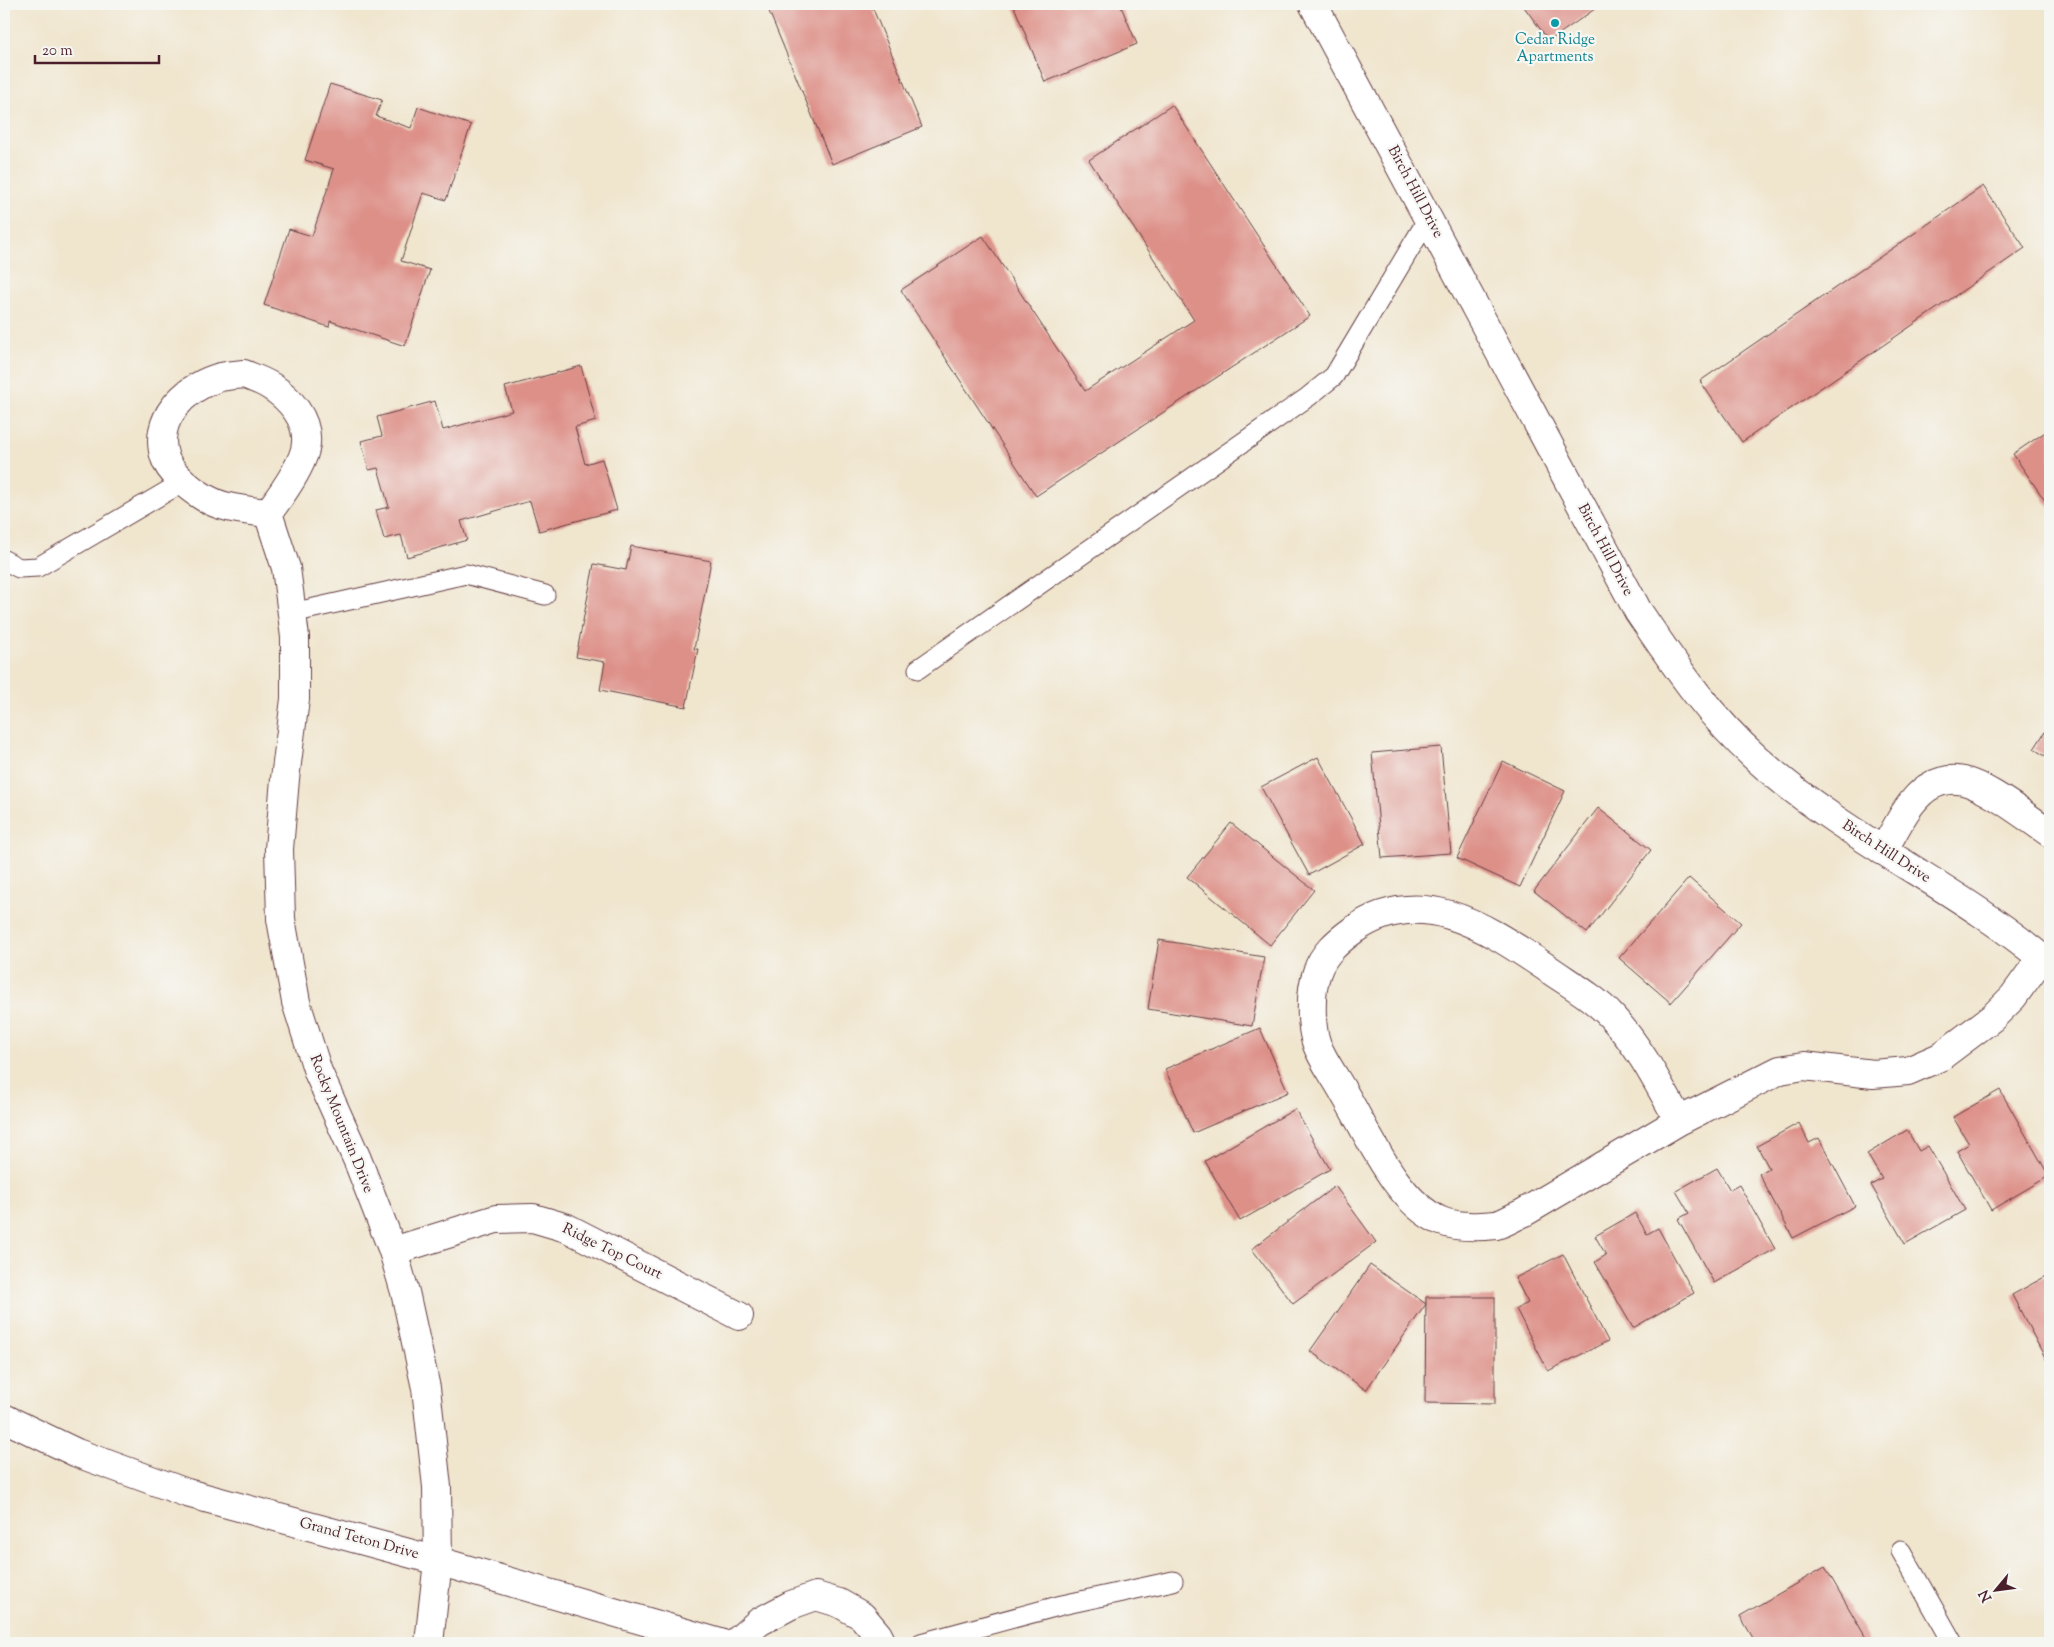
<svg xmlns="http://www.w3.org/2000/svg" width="2054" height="1647" font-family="'Sorts Mill Goudy',serif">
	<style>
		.building { fill: #dd9088 }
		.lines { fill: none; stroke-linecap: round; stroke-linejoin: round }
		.lane-casing { stroke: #633d43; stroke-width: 21 }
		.street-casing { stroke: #633d43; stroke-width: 30 }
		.lane { stroke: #fff; stroke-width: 19 }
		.street { stroke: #fff; stroke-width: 28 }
		.culture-dot { fill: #0f9aa8; stroke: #f6f6f2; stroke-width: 2 }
		.labels { text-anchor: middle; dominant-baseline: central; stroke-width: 4.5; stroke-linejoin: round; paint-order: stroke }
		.culture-label { font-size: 15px; fill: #0d838f; stroke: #f6f6f2 }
		.street-label { font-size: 15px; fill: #4a1f2b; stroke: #f6f6f2 }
	</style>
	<rect width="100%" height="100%" fill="#f6f6f2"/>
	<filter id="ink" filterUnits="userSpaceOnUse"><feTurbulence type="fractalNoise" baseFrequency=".02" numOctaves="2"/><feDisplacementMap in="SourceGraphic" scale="10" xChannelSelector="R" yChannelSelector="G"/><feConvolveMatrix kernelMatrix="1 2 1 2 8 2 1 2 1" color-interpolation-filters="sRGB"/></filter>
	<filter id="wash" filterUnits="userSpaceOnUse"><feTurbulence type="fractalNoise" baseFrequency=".0096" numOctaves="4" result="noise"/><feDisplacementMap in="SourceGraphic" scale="20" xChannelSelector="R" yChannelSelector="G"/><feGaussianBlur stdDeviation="1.12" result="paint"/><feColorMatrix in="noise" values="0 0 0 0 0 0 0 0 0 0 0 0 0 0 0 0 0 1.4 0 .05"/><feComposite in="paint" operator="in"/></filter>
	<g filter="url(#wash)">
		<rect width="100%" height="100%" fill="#f0e5cd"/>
		<g id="blocks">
			<g class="building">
				<polygon points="766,4 871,4 922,127 832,164"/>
				<polygon points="1013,4 1120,4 1137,44 1045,82"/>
				<polygon points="1522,4 1602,4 1549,41"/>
				<polygon points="330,84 382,100 376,116 411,128 418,107 471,125 446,200 423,193 401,261 430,270 405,346 330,321 329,327 264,305 289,229 312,236 334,169 305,160"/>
				<polygon points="1172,105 1310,316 1036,496 901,290 983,236 1085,391 1194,320 1089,160"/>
				<polygon points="1983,186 2025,248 1742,442 1700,381"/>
				<polygon points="581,366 596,421 575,427 585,464 602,459 617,510 539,531 530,501 461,521 467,540 407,557 401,535 384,539 376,510 389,507 378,468 369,470 361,441 382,436 377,417 435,401 443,430 512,411 505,387"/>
				<polygon points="2050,429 2050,508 2013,454"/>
				<polygon points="631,546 711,561 694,649 698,649 686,707 600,690 605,662 576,657 594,564 626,570"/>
				<polygon points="2050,705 2050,718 2045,714"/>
				<polygon points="2050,724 2050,759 2034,749"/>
				<polygon points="1441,747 1451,853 1382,858 1372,753"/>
				<polygon points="1318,757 1365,844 1309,875 1261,787"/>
				<polygon points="1503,761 1565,791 1520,887 1457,858"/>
				<polygon points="1598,808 1651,850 1587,933 1534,891"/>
				<polygon points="1231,823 1314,890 1270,945 1187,877"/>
				<polygon points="1689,878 1741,923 1671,1003 1619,958"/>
				<polygon points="1159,940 1264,957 1252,1026 1148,1009"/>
				<polygon points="1260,1028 1288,1092 1193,1133 1165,1069"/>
				<polygon points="2000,1090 2049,1176 1991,1210 1957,1151 1969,1144 1953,1117"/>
				<polygon points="1295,1109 1330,1169 1240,1221 1205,1161"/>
				<polygon points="1799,1123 1809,1143 1819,1138 1855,1206 1793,1238 1759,1174 1769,1168 1757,1146"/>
				<polygon points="1907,1130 1919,1151 1928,1146 1965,1210 1905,1244 1871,1185 1882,1179 1867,1154"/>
				<polygon points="1717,1168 1730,1190 1739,1185 1775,1249 1714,1283 1678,1219 1689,1213 1676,1191"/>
				<polygon points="1335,1186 1376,1242 1293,1304 1252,1249"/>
				<polygon points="1635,1213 1647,1234 1658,1228 1694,1293 1633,1328 1595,1262 1606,1255 1595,1236"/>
				<polygon points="1563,1254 1608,1341 1548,1371 1516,1309 1528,1303 1515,1278"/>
				<polygon points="1370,1265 1426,1304 1366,1390 1310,1351"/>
				<polygon points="2050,1274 2050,1367 2012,1295"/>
				<polygon points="1426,1297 1495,1297 1495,1404 1425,1403"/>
				<polygon points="1825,1567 1869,1643 1756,1643 1740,1616"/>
			</g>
		</g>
	</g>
	<g filter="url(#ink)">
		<use href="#blocks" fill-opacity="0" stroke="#633d43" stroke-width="1"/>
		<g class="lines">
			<g class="lane-casing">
				<g id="lane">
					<polyline points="4,560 19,568 38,567 183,482"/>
					<polyline points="292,613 466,574 545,595"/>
					<polyline points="918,669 1308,397 1334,376 1429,217"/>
					<polyline points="1901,1551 1953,1643"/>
					<polyline points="921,1643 1062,1605 1173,1581"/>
				</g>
			</g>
			<g class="street-casing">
				<g id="street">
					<path d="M1313,4L1638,611C1675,665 1707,714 1756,758C1845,839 1959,887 2050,965"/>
					<path d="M244,374C253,378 263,381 272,387C290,399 308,419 306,443C305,463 280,497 268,513C245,510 221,509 202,496C190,489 169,471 165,458C152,420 184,389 217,378C226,375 236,375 244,374Z"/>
					<polyline points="268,513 286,568 295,637 295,699 285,779 279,849 281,919 296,1002 318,1072 357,1159 393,1251 405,1292 426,1388 437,1487 438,1561 429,1643"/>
					<path d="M1883,851C1895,831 1907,802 1927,788C1935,783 1947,779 1957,780C1981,781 2029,819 2050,833"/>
					<path d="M1679,1121C1659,1085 1640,1047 1612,1017C1594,997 1568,983 1547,968C1488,929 1421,881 1352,931C1337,942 1323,954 1317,972C1310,991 1310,1026 1317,1045C1323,1061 1336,1078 1344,1093C1368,1133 1396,1202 1441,1221C1456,1227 1479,1227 1496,1225C1505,1223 1515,1216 1523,1213L1679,1121L1780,1070L1804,1066L1873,1074L1908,1071L1940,1057L1992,1018L2013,997L2042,957"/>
					<polyline points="393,1251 496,1219 533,1218 567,1228 739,1316"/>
					<polyline points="4,1418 77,1453 187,1493 438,1561 720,1643"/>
					<polyline points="735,1643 759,1622 791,1605 816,1596 839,1603 862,1616 878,1635 882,1643"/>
				</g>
			</g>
			<use href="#lane" class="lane"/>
			<use href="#street" class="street"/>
		</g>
	</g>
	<circle class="culture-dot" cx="1555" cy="23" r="5"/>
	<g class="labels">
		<g class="culture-label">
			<text x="1555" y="40">Cedar Ridge<tspan x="1555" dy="17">Apartments</tspan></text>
		</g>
		<g class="street-label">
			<text transform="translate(1415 192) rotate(62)">Birch Hill Drive</text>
			<text transform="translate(1605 550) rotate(62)">Birch Hill Drive</text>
			<text transform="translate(1886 852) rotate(33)">Birch Hill Drive</text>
			<text transform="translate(341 1124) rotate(68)">Rocky Mountain Drive</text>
			<text transform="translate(612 1252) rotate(26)">Ridge Top Court</text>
			<text transform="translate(359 1539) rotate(15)">Grand Teton Drive</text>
		</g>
	</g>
	<rect width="2054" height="1647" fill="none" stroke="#f6f6f2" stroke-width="20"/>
	<g transform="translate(1996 1590) rotate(241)" stroke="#f6f6f2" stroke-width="4" paint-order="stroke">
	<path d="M0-4L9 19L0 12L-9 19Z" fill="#4a1f2b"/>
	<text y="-8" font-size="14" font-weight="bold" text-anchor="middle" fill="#4a1f2b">N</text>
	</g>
	<path d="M35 55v8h124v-8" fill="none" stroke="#4a1f2b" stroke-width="2.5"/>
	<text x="42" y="55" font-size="15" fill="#4a1f2b" stroke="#f6f6f2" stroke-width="4" paint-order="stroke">20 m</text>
</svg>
